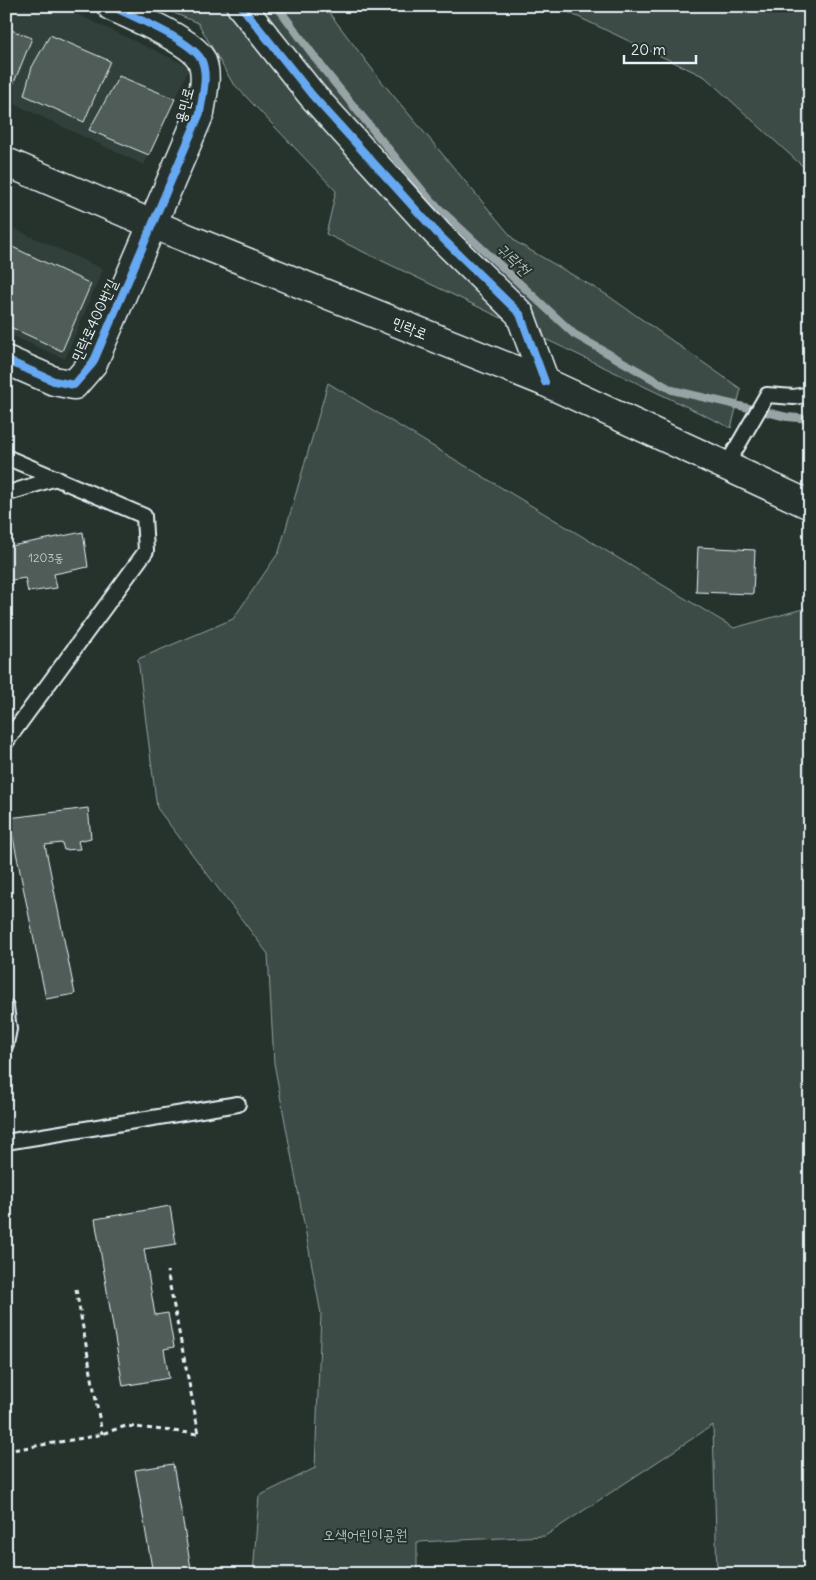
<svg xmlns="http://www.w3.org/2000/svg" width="816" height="1580" font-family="Delius,'Poor Story',sans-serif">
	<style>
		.built { fill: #333f3a }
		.green { fill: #3e4b47; stroke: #939ea0 }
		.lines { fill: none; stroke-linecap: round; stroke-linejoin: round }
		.stream { stroke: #98a3a5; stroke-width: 8 }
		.building { fill: #505c59; stroke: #e8f1f8 }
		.lane-casing { stroke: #e8f1f8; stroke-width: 18 }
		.street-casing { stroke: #e8f1f8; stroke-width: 31 }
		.secondary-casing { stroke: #e8f1f8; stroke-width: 31 }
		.path { stroke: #e8f1f8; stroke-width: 3; stroke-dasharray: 5 4; stroke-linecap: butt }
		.lane { stroke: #26332d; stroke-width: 14 }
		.street { stroke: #26332d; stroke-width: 28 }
		.secondary { stroke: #26332d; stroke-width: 28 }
		.cycleway-casing { stroke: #26332d; stroke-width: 11 }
		.cycleway { stroke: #66a8f1; stroke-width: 8 }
		.labels { text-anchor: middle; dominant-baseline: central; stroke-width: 4; stroke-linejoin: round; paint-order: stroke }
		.number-label { font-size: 12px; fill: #c2ccd0 }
		.street-label { font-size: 15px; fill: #e8f1f8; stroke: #26332d }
		.park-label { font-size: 15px; fill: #b5bfc3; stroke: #26332d }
		.water-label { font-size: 16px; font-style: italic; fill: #b3bdc0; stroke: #26332d }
	</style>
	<rect width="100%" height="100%" fill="#26332d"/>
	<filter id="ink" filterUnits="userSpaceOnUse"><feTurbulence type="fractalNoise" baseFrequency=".02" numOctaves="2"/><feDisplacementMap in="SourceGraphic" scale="10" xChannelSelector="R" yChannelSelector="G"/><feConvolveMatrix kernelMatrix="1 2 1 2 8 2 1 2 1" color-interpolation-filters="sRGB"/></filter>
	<g filter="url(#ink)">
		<g class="built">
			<polygon points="6,6 59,6 190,67 144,165 6,100"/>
			<polygon points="6,225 103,269 65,359 6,333"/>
		</g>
		<g class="green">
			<polygon points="157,6 324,6 382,82 516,242 607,295 741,389 731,428 326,234 336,191 232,82 198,23"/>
			<polygon points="555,6 810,6 810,173 705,77"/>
			<polygon points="328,383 734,628 810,607 810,1574 717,1574 713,1425 545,1536 417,1542 417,1574 253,1574 259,1496 315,1468 321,1314 274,1063 268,954 157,808 138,659 233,619 279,552"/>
		</g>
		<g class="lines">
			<polyline class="stream" points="277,6 325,71 431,201 574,334 672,390 787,417 810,419"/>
		</g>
		<g class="building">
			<polygon points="6,28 32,38 11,90 6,87"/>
			<polygon points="50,35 110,61 84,122 24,95 32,67"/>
			<polygon points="119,76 175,99 149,155 89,130"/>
			<polygon points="6,244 91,284 62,351 6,325"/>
			<polygon points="83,532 88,567 54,574 57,588 28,592 25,578 6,581 6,547"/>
			<polygon points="698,547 755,550 753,594 696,592"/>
			<polygon points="88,808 91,838 78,841 80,849 64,850 62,843 45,845 75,994 46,999 9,818"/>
			<polygon points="170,1206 176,1244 144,1249 155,1315 168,1313 174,1347 164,1349 169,1378 123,1386 95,1219"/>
			<polygon points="173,1464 192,1574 153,1574 135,1470"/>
		</g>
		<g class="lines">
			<g class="lane-casing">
				<g id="lane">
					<polyline points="6,457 144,516 146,551 6,742"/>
					<polyline points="726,466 767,395 794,397 810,394"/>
					<polyline points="6,494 56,478"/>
					<polyline points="6,1007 9,1029 6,1044"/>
					<polyline points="6,1142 238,1104"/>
				</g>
			</g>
			<g class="street-casing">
				<g id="street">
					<polyline points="241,6 312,95 437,233 520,314 545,382"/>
					<path d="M6,360L54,381L74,385L93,363L200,113C202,97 209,75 201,59C190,40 132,16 111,6"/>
				</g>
			</g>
			<g class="secondary-casing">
				<polyline id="secondary" points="6,162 152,224 545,382 810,505"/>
			</g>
			<g class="path">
				<polyline points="76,1289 102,1434"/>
				<polyline points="6,1451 95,1436 126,1426 199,1434 167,1271"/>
			</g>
			<use href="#lane" class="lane"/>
			<use href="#street" class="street"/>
			<use href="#secondary" class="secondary"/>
			<g class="cycleway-casing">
				<g id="cycleway">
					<polyline points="241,6 312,95 437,233 520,314 545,382"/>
					<path d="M6,360L54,381L74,385L93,363L200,113C202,97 209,75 201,59C190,40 132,16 111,6"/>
				</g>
			</g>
			<use href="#cycleway" class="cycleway"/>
		</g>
	</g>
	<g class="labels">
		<g class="number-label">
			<text x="46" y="557">1203동</text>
		</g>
		<g class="street-label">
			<text transform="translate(184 105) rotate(-75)">용민로</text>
			<text transform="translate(94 320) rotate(-65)">민락로400번길</text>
			<text transform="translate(410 328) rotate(22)">민락로</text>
		</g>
		<g class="park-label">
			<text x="365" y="1534">오색어린이공원</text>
		</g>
		<g class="water-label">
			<text transform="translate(514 259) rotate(43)">귀락천</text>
		</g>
	</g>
	<rect width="816" height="1580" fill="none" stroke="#26332d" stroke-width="25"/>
	<rect x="12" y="12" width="791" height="1555" fill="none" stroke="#e8f1f8" stroke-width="2" filter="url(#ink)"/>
	<path d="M624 55v8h72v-8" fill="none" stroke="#e8f1f8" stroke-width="2.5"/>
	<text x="631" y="55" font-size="15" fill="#e8f1f8" stroke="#26332d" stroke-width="4" paint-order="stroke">20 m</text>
</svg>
